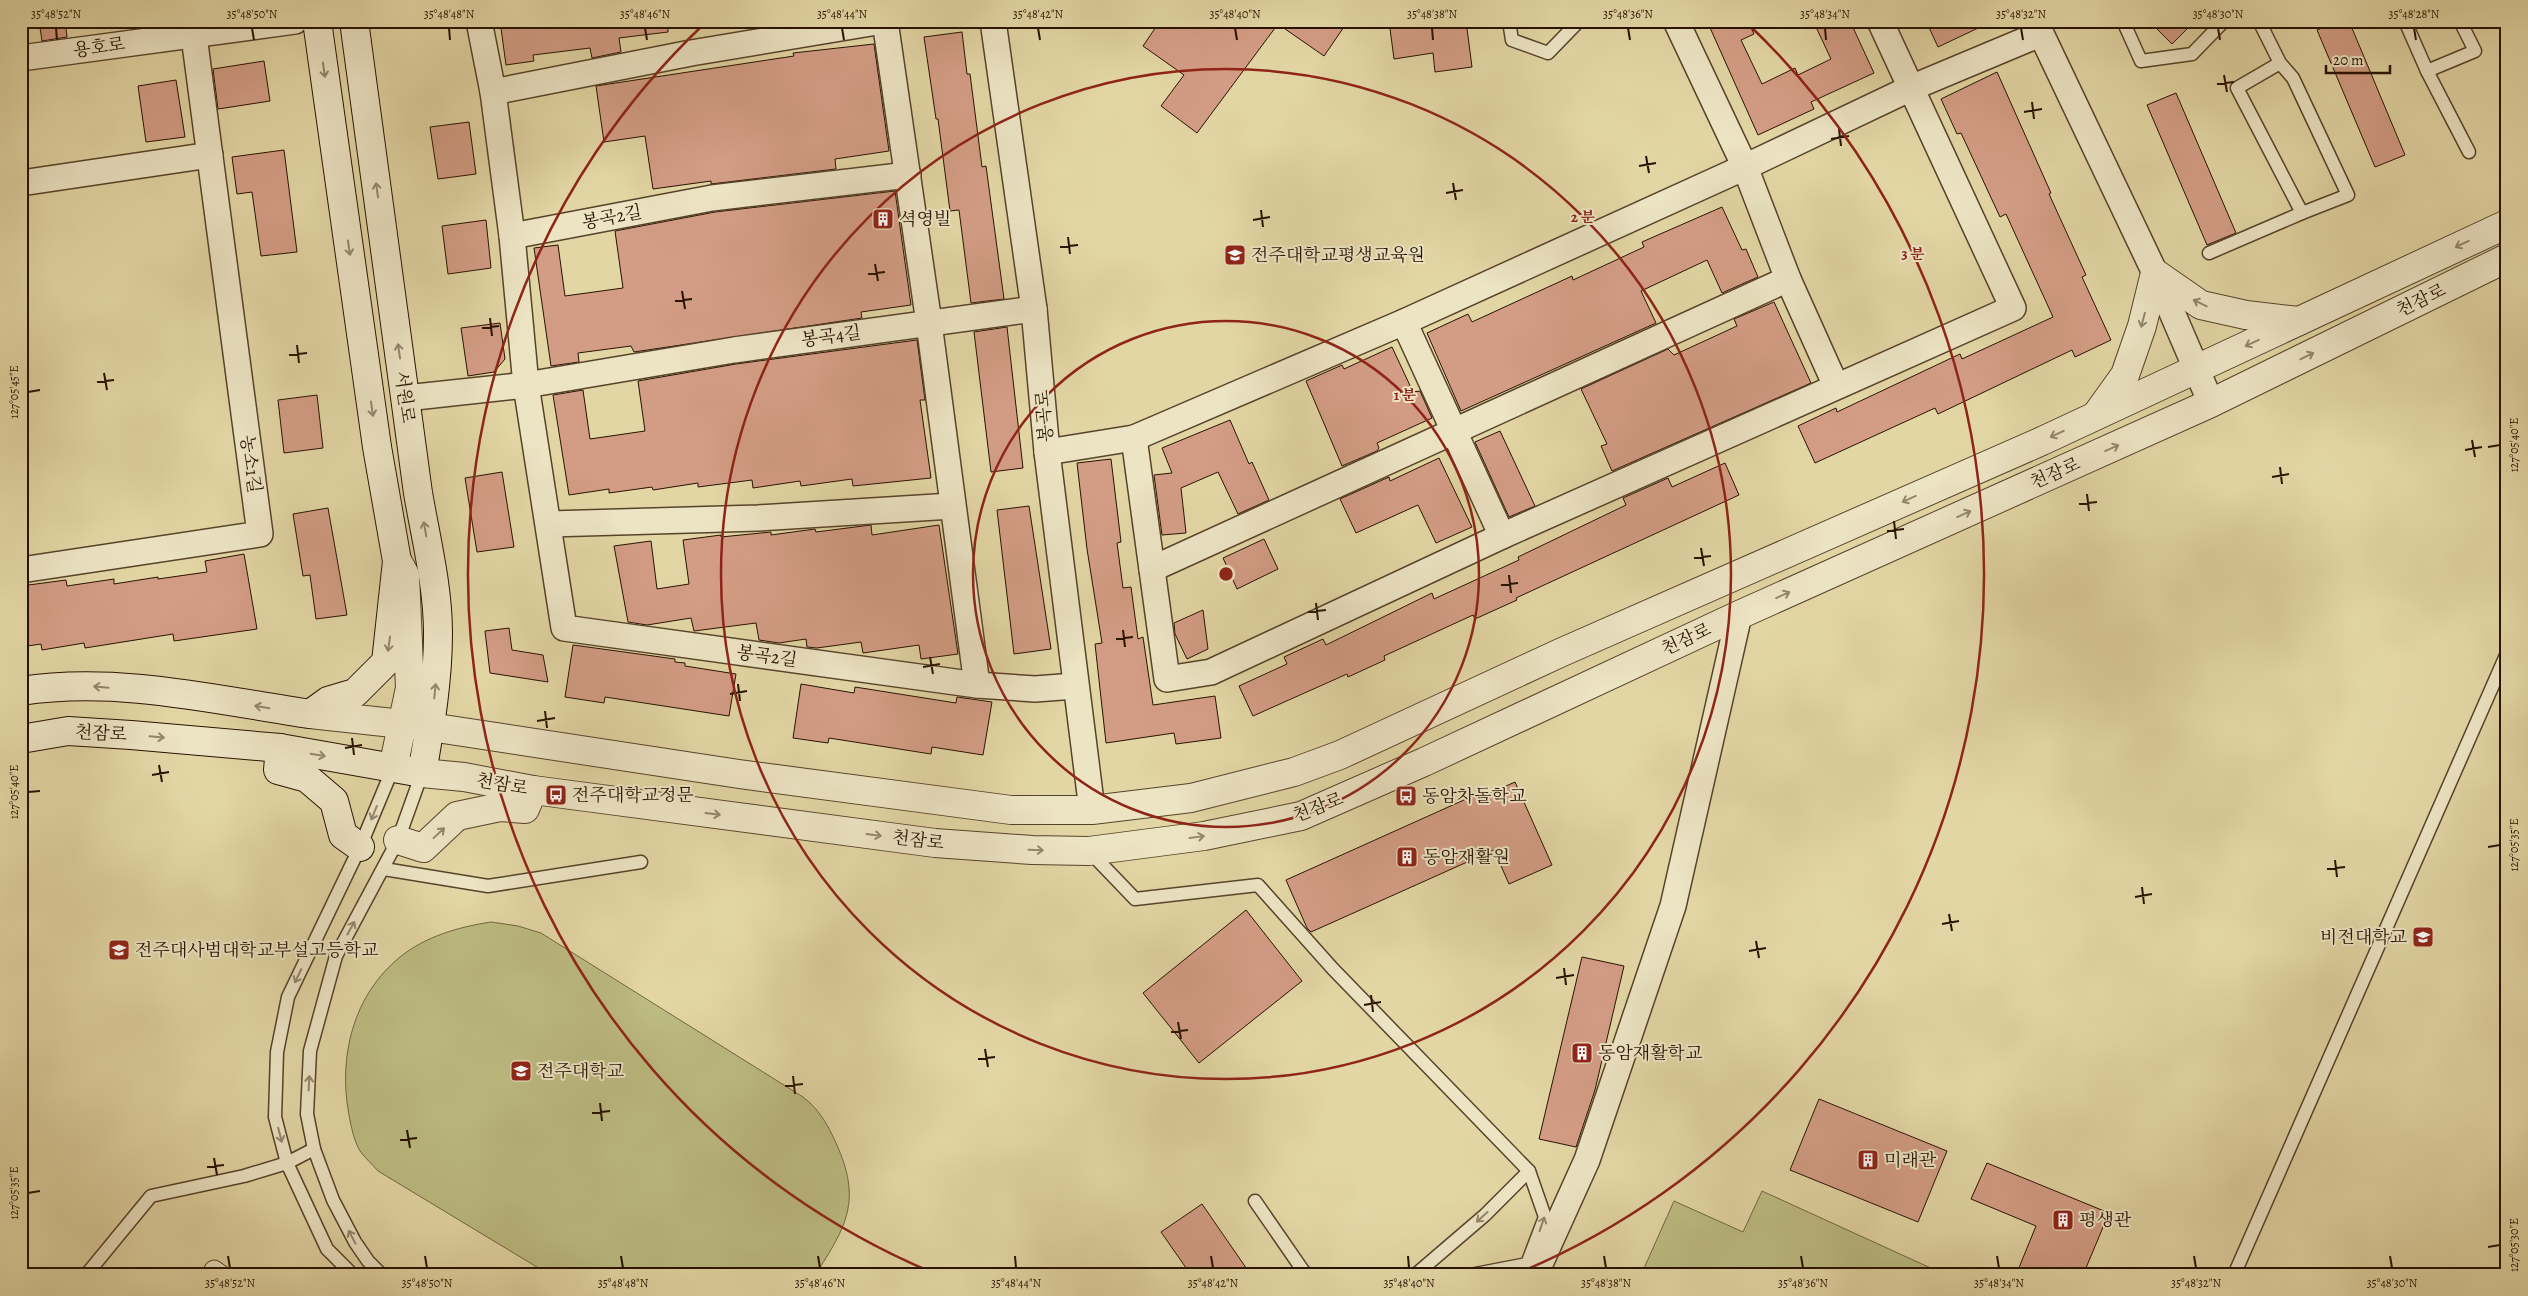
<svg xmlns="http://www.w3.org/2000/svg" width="2528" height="1296" font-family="Alegreya,'Noto Serif KR',serif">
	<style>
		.green { fill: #bcbb81; stroke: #726641 }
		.building { fill: #d39d85; stroke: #281201 }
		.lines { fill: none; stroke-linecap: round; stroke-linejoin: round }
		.service-casing { stroke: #57432a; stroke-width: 15 }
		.pedestrian-casing { stroke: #57432a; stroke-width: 21 }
		.minor-casing { stroke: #57432a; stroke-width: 28 }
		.tertiary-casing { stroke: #57432a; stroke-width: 30 }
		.secondary-casing { stroke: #281201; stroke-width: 30 }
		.service { stroke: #ede4c4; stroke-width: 12 }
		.pedestrian { stroke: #ede4c4; stroke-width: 19 }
		.minor { stroke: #ede4c4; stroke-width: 25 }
		.tertiary { stroke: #ede4c4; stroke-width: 28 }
		.secondary { stroke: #ede4c4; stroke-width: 28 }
		.oneway { stroke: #94866c }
		.ticks { fill: none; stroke: #281201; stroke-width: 2 }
		.ring { fill: none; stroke: #8f2418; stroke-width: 2.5 }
		.labels { text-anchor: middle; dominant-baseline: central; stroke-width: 4; stroke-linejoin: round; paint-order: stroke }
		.street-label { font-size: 18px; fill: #281201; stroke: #ede4c4 }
		.poi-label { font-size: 18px; fill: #281201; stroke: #ede4c4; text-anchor: start }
		.centre { fill: #8f2418; stroke: #ede4c4; stroke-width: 2.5 }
		.ring-label { font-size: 15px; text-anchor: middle; font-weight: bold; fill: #8f2418; stroke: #ede4c4; stroke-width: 4; stroke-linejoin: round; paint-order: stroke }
		.neatline { fill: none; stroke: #281201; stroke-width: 2 }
		.ticks-label { font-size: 12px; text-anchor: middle; fill: #281201 }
	</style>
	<rect width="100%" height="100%" fill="#e3d6a5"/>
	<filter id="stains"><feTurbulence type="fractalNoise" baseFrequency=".004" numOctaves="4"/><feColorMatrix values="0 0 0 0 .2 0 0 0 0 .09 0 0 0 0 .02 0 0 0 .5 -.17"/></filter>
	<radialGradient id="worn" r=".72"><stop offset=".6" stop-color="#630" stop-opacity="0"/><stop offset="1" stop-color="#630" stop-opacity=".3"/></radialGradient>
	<g class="green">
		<path d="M491,922L518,926L541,933L803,1097C819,1109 828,1125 836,1143C862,1200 847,1226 815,1275H550L378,1171C372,1164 365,1158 360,1151C354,1141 351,1126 349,1115C338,1057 353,995 400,957C426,936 459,927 491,922Z"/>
		<polygon points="1762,1191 1946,1275 1641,1275 1674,1201 1743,1232"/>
	</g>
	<g class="building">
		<polygon points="39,21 65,21 67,37 42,41"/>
		<polygon points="500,21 668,21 668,32 619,38 621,52 592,58 590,48 533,55 534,61 506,65"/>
		<polygon points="1160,21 1348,21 1324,56 1278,24 1197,133 1161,106 1184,75 1143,46"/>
		<polygon points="1389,21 1466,21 1472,67 1435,72 1433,53 1394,59"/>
		<polygon points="1707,21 1748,21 1754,34 1741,40 1762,84 1795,68 1798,75 1831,59 1816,27 1829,21 1850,21 1874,73 1811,102 1814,109 1758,135"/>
		<polygon points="1926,21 1993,21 1938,47"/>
		<polygon points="2149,21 2195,21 2172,44"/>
		<polygon points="2338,21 2349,21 2405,155 2375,167 2317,30"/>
		<polygon points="962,32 967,74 970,74 982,167 986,166 1004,299 971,303 959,210 950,211 938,119 936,119 924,37"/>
		<polygon points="874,44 889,151 835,159 836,169 711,184 711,181 653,189 645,136 604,142 596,86 794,56 793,53"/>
		<polygon points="264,61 270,101 218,109 213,69"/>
		<polygon points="1997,72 2051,193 2049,194 2086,275 2082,277 2111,340 2075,357 2072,350 1938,414 1935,408 1815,463 1798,426 1836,408 1837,412 1960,354 1962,359 2053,317 2006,214 2000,217 1961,133 1957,134 1941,99"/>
		<polygon points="176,80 185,137 146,142 138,86"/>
		<polygon points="2176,93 2236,233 2207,245 2147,105"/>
		<polygon points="469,122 476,174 438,179 430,127"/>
		<polygon points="284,150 297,252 261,256 252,192 237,194 232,157"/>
		<polygon points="895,191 911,305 861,312 862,318 634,352 631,346 578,353 579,362 551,366 534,248 558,245 565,296 623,288 615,231 715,212"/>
		<polygon points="1722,207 1742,250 1746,249 1758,277 1722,293 1707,260 1641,291 1656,323 1461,411 1427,333 1468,314 1472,322 1572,276 1573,280 1644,247 1642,242"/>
		<polygon points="486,220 491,268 448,274 442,226"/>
		<polygon points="1774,302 1811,383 1612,471 1601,446 1607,444 1581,389 1668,349 1674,355 1737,326 1734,319"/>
		<polygon points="500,323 505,359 494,372 468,376 461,328"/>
		<polygon points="1007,327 1023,468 991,472 974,332"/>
		<polygon points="917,340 925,400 920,400 931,478 853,486 852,479 801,486 800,481 753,488 752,480 698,487 698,483 653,490 652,487 609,493 609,489 569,495 553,395 583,390 590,439 645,431 638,381 736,364"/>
		<polygon points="1392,347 1413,392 1420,391 1432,418 1377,443 1379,448 1377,451 1342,466 1306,381 1342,365 1344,369"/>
		<polygon points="317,395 323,448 284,453 278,400"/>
		<polygon points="1230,420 1249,464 1252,462 1269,500 1238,514 1218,472 1181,488 1186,533 1162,535 1154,475 1172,473 1162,448"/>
		<polygon points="1500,431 1535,506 1509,517 1475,442"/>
		<polygon points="1439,458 1472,527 1436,543 1418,505 1356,533 1340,499 1389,477 1390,481"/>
		<polygon points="1111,459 1121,542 1117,543 1123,588 1131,587 1138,639 1143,637 1153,705 1215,696 1221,738 1176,744 1174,733 1106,743 1095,644 1102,643 1087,549 1077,463"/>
		<polygon points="1725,463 1739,495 1516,598 1517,600 1475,619 1473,615 1384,656 1385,660 1348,677 1347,674 1253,716 1239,686 1287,664 1284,657 1323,639 1326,645 1432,593 1434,599 1519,560 1518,557 1626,505 1623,498 1668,478 1672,487"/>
		<polygon points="502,472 514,547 477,552 465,478"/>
		<polygon points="1029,506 1051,649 1014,654 997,510"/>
		<polygon points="328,508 347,615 316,619 310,575 303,576 293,514"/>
		<polygon points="871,525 872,535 939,525 958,654 921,659 919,645 863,653 861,642 817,648 807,647 806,639 779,643 759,640 756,623 694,631 691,618 647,625 628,622 614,546 651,541 657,589 689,584 683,540 721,535 721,537 771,532 771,535 815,529 816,532"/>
		<polygon points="1264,539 1278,569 1237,589 1223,558"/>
		<polygon points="244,554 257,629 174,641 173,634 85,648 84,643 42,650 41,644 21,647 21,586 66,580 67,586 114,579 114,584 158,577 158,579 207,572 205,561"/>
		<polygon points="1203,610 1208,649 1187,659 1175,634 1174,623"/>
		<polygon points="509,628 512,650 543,655 548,682 490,673 485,631"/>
		<polygon points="573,645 675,659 675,662 685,663 685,666 736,674 729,716 605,697 604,703 565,697"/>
		<polygon points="801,684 854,693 855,687 956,703 957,697 992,702 983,755 932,747 931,754 829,738 828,743 793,738"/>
		<polygon points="1515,782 1552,865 1509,884 1494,850 1311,932 1307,928 1286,880 1475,795 1477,799"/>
		<polygon points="1246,910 1302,981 1199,1063 1143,993"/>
		<polygon points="1582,957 1624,966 1595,1090 1576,1147 1539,1139"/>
		<polygon points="1819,1099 1947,1151 1918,1222 1790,1170"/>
		<polygon points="1987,1163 2109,1213 2083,1275 2016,1275 2036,1226 1971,1199"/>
		<polygon points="1202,1204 1251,1275 1191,1275 1161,1232"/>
	</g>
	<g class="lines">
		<g class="service-casing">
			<g id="service">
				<polyline points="1509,21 1512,40 1548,53 1579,21"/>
				<polyline points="2123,21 2141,61 2192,54 2224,21"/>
				<polyline points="2259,21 2280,63 2293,78 2348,195 2302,213 2237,88 2280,63"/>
				<polyline points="2405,21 2427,71 2469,152"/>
				<polyline points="2427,71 2475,51 2460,21"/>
				<polyline points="2209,253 2302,213"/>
				<polyline points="1089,851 1135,899 1258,885 1333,969 1529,1171 1545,1217 1527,1264 1470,1275"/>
				<polyline points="384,869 488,886 641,862"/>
				<polyline points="1255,1201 1304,1272 1310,1275"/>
				<polyline points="86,1275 151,1196 244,1176 287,1163 314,1149"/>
				<polyline points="353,1275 327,1249 287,1163 275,1117 277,1052 288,997 360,847 393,768"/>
				<polyline points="382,1275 368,1261 355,1242 333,1200 314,1149 307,1114 310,1051 336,956 398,840 422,773"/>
				<polyline points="1415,1275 1485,1215 1529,1171"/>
				<polyline points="2234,1275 2507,653"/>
			</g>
		</g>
		<g class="pedestrian-casing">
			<polyline id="pedestrian" points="214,1270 221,1275"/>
		</g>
		<g class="minor-casing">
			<g id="minor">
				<polyline points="479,21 493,92 512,236 526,385 564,628 977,685 1035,689 1075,686"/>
				<polyline points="885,21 929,323 977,685"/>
				<polyline points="993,21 1034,309 1047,452 1092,810"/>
				<polyline points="1676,21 1745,167 1788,279 1836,386"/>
				<polyline points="2035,21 2155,273 2211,403"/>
				<polyline points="21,58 295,21"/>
				<polyline points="493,92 691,53 883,21"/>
				<polyline points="21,183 210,155"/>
				<polyline points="512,236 712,198 908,175"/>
				<polyline points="1404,322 1502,536"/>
				<polyline points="406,398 526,385 734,350 1034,309"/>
				<polyline points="1134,438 1167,679 1211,672 1502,536 2013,308 1880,21"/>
				<polyline points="1047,452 1134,438 1404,322 1745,167 1911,88 2040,34"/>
				<polyline points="549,524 758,518 952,506"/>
				<polyline points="1152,569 1788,279"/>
				<polyline points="21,570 260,534 192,21"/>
				<polyline points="1535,1275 1587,1160 1673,906 1739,615"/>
			</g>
		</g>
		<g class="tertiary-casing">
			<g id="tertiary">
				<polyline points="2097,414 2125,375 2142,326 2155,273 2201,305 2246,315 2299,321"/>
				<polyline points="310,714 430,727 739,774 1011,810 1092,810 1191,798 1294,772 1340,755 1560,653 2042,441 2507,224"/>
				<polyline points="393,768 410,688 405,575 399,564"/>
				<polyline points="422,773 464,777 533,790 935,843 1032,850 1089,851 1204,836 1301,816 1424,762 1739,615 2211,403 2507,258"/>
				<polyline points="398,840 423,848 457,816 500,807 525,809 533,790"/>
			</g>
		</g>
		<g class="secondary-casing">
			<g id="secondary">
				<path d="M21,691C117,676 216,700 310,714L328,701L355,693L386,662L397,561L377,447L317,21"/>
				<path d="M21,739L68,731L131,735L280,748L422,773C430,727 438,681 438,633C438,587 426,539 418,493L354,21"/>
				<polyline points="280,748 278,770 307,778 334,801 343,835 360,847"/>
			</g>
		</g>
		<use href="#service" class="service"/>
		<use href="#pedestrian" class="pedestrian"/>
		<use href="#minor" class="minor"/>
		<use href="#tertiary" class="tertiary"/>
		<use href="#secondary" class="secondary"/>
	</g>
	<defs><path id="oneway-shaft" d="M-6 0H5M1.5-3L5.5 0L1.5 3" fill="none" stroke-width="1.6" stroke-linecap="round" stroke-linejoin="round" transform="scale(1.25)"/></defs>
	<g class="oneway">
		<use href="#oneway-shaft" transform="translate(324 70) rotate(82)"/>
		<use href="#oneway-shaft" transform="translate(377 190) rotate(-98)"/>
		<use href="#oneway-shaft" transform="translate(2462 244) rotate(155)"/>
		<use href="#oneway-shaft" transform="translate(349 248) rotate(82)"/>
		<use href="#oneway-shaft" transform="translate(2200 303) rotate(-154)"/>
		<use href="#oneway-shaft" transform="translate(2143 320) rotate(105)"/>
		<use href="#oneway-shaft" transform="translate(2252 343) rotate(155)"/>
		<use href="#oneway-shaft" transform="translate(399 351) rotate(-98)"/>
		<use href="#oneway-shaft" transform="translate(2307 356) rotate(-26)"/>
		<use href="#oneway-shaft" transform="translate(372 409) rotate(82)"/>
		<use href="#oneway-shaft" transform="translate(2057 434) rotate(155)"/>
		<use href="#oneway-shaft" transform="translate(2112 448) rotate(-24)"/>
		<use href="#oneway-shaft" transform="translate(1909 499) rotate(156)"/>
		<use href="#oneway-shaft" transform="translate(1964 514) rotate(-24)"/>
		<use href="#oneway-shaft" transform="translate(425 529) rotate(-100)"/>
		<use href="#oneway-shaft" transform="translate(1783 595) rotate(-24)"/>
		<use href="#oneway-shaft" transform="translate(389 644) rotate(98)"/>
		<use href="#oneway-shaft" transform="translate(101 687) rotate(-175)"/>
		<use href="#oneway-shaft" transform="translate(435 691) rotate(-84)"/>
		<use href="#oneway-shaft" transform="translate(262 707) rotate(-171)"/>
		<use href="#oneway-shaft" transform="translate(157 737) rotate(5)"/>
		<use href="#oneway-shaft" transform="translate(318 755) rotate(10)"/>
		<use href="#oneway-shaft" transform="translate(374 813) rotate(112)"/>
		<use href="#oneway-shaft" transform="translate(713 814) rotate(7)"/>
		<use href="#oneway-shaft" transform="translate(439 833) rotate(-43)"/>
		<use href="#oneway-shaft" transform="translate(874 835) rotate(8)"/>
		<use href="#oneway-shaft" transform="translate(1197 837) rotate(-8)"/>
		<use href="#oneway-shaft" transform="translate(1036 850) rotate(2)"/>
		<use href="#oneway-shaft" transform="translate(351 928) rotate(-61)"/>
		<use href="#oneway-shaft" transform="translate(298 976) rotate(116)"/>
		<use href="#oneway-shaft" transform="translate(309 1083) rotate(-87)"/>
		<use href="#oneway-shaft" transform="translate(280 1135) rotate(76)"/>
		<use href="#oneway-shaft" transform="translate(1482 1217) rotate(138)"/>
		<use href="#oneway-shaft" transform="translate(1542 1224) rotate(-71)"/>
		<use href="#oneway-shaft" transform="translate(352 1237) rotate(-118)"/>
	</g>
	<path class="ticks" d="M56,28L57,40M252,28L254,40M449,28L450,40M645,28L647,40M842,28L844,40M1038,28L1040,40M1235,28L1237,40M1432,28L1433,40M1628,28L1630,40M1825,28L1826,40M2021,28L2023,40M2218,28L2220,40M2414,28L2416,40M2224,75L2227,92M2217,84L2234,82M2032,102L2034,119M2024,112L2042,109M1839,129L1841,146M1831,139L1849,136M1646,156L1649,173M1639,166L1656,163M1453,183L1456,200M1446,193L1463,190M1261,210L1263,227M1253,220L1270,217M1068,237L1070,254M1060,247L1078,245M875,264L878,281M868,274L885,272M682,291L685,309M675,301L692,299M490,318L492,336M482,328L499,326M297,345L299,363M289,355L307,353M104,373L107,390M97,382L114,380M28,392L40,390M2472,440L2475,457M2488,447L2500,445M2465,450L2482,447M2280,467L2282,484M2272,477L2289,474M2087,494L2089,511M2079,504L2097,502M1894,521L1896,539M1887,531L1904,529M1701,548L1704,566M1694,558L1711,556M1509,575L1511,593M1501,585L1518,583M1316,603L1318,620M1308,612L1326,610M1123,630L1125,647M1116,639L1133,637M930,657L933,674M923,667L940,664M738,684L740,701M730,694L747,691M545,711L547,728M537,721L555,718M352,738L354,755M345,748L362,745M159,765L162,782M152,775L169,772M28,792L40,791M2488,847L2500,845M2335,860L2337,877M2327,869L2345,867M2142,887L2144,904M2135,897L2152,894M1949,914L1952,931M1942,924L1959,921M1756,941L1759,958M1749,951L1766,948M1564,968L1566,985M1556,978L1574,975M1371,995L1373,1012M1364,1005L1381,1002M1178,1022L1181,1039M1171,1032L1188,1030M985,1049L988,1067M978,1059L995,1057M793,1076L795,1094M785,1086L803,1084M600,1103L602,1121M592,1113L610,1111M407,1130L410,1148M400,1140L417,1138M214,1158L217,1175M207,1167L224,1165M28,1193L40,1191M2488,1247L2500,1245M228,1256L230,1268M425,1256L427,1268M621,1256L623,1268M818,1256L820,1268M1015,1256L1016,1268M1211,1256L1213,1268M1408,1256L1409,1268M1604,1256L1606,1268M1801,1256L1803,1268M1997,1256L1999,1268M2194,1256L2196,1268M2390,1256L2392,1268"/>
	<g class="ring">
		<circle cx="1226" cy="574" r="253"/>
		<circle cx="1226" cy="574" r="505"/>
		<path d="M936 1274A758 758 0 0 1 704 24M1748 24A758 758 0 0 1 1516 1274"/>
	</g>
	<defs>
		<g id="building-square" transform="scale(1.125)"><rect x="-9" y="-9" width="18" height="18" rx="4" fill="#8f2418" stroke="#ede4c4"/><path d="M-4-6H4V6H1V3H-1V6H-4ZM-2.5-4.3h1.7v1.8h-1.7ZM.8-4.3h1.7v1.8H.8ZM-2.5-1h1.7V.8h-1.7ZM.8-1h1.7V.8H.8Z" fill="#fff"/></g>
		<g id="university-square" transform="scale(1.125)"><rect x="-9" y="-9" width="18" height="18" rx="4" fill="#8f2418" stroke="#ede4c4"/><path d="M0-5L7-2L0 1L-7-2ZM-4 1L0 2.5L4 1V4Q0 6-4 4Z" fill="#fff"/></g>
		<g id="bus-square" transform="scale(1.125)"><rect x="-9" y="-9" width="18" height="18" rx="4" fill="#8f2418" stroke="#ede4c4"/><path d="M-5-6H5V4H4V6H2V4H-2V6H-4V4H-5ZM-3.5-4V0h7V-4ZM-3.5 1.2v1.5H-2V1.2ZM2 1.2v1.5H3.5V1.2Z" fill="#fff"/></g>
		<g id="school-square" transform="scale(1.125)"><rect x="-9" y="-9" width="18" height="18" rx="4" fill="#8f2418" stroke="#ede4c4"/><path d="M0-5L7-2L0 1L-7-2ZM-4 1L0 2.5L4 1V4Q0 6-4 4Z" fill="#fff"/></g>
	</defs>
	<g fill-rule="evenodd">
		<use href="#building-square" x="883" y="219"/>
		<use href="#university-square" x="1235" y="255"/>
		<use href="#bus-square" x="556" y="795"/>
		<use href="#bus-square" x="1406" y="796"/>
		<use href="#building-square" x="1407" y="857"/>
		<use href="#university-square" x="2423" y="937"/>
		<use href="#school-square" x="119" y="950"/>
		<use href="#building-square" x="1582" y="1053"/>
		<use href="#university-square" x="521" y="1071"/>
		<use href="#building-square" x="1868" y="1160"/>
		<use href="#building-square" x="2063" y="1220"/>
	</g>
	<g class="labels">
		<g class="street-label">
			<text transform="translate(99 47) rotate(-8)">용호로</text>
			<text transform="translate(612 217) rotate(-11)">봉곡2길</text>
			<text transform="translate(2421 300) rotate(-26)">천잠로</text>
			<text transform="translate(831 336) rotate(-8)">봉곡4길</text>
			<text transform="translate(405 397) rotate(82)">서원로</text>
			<text transform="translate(1044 416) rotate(-95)">봉곡로</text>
			<text transform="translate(251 464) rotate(82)">농소1길</text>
			<text transform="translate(2055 473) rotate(-24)">천잠로</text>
			<text transform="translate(1686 639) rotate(-25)">천잠로</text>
			<text transform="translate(767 656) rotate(8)">봉곡2길</text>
			<text transform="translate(101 733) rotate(3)">천잠로</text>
			<text transform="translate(502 784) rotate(10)">천잠로</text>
			<text transform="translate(1318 807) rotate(-21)">천잠로</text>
			<text transform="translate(918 840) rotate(7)">천잠로</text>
		</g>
		<g class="poi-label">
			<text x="899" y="219">셕영빌</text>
			<text x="1251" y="255">전주대학교평생교육원</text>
			<text x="572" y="795">전주대학교정문</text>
			<text x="1422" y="796">동암차돌학교</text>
			<text x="1423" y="857">동암재활원</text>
			<text x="2407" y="937" text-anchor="end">비전대학교</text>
			<text x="135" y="950">전주대사범대학교부설고등학교</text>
			<text x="1598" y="1053">동암재활학교</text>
			<text x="537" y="1071">전주대학교</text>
			<text x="1884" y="1160">미래관</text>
			<text x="2079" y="1220">평생관</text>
		</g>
	</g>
	<circle cx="1226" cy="574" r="8" class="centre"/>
	<g class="ring-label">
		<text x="1583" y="222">2 분</text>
		<text x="1913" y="259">3 분</text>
		<text x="1405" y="400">1 분</text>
	</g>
	<rect width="2528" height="1296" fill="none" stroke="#e3d6a5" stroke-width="55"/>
	<path d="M2326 65v8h64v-8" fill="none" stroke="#281201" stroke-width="2.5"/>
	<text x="2333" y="65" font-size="15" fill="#281201" stroke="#ede4c4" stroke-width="4" paint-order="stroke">20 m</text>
	<rect x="28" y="28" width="2472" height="1240" class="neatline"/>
	<g class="ticks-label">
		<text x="56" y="18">35°48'52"N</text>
		<text x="252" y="18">35°48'50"N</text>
		<text x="449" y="18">35°48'48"N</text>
		<text x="645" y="18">35°48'46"N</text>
		<text x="842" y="18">35°48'44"N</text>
		<text x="1038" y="18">35°48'42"N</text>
		<text x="1235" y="18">35°48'40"N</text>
		<text x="1432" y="18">35°48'38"N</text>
		<text x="1628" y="18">35°48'36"N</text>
		<text x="1825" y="18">35°48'34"N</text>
		<text x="2021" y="18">35°48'32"N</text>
		<text x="2218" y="18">35°48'30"N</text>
		<text x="2414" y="18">35°48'28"N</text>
		<text transform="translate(14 392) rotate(-90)" y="4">127°05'45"E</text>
		<text transform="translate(2514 445) rotate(-90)" y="4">127°05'40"E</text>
		<text transform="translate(14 792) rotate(-90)" y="4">127°05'40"E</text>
		<text transform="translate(2514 845) rotate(-90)" y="4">127°05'35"E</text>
		<text transform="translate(14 1193) rotate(-90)" y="4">127°05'35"E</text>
		<text transform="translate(2514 1245) rotate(-90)" y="4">127°05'30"E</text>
		<text x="230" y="1287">35°48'52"N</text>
		<text x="427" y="1287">35°48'50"N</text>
		<text x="623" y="1287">35°48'48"N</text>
		<text x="820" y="1287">35°48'46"N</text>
		<text x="1016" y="1287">35°48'44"N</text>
		<text x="1213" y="1287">35°48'42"N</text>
		<text x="1409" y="1287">35°48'40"N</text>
		<text x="1606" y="1287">35°48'38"N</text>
		<text x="1803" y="1287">35°48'36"N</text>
		<text x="1999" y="1287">35°48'34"N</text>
		<text x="2196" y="1287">35°48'32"N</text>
		<text x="2392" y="1287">35°48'30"N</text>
	</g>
	<rect width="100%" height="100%" filter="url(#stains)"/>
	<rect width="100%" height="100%" fill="url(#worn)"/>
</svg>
